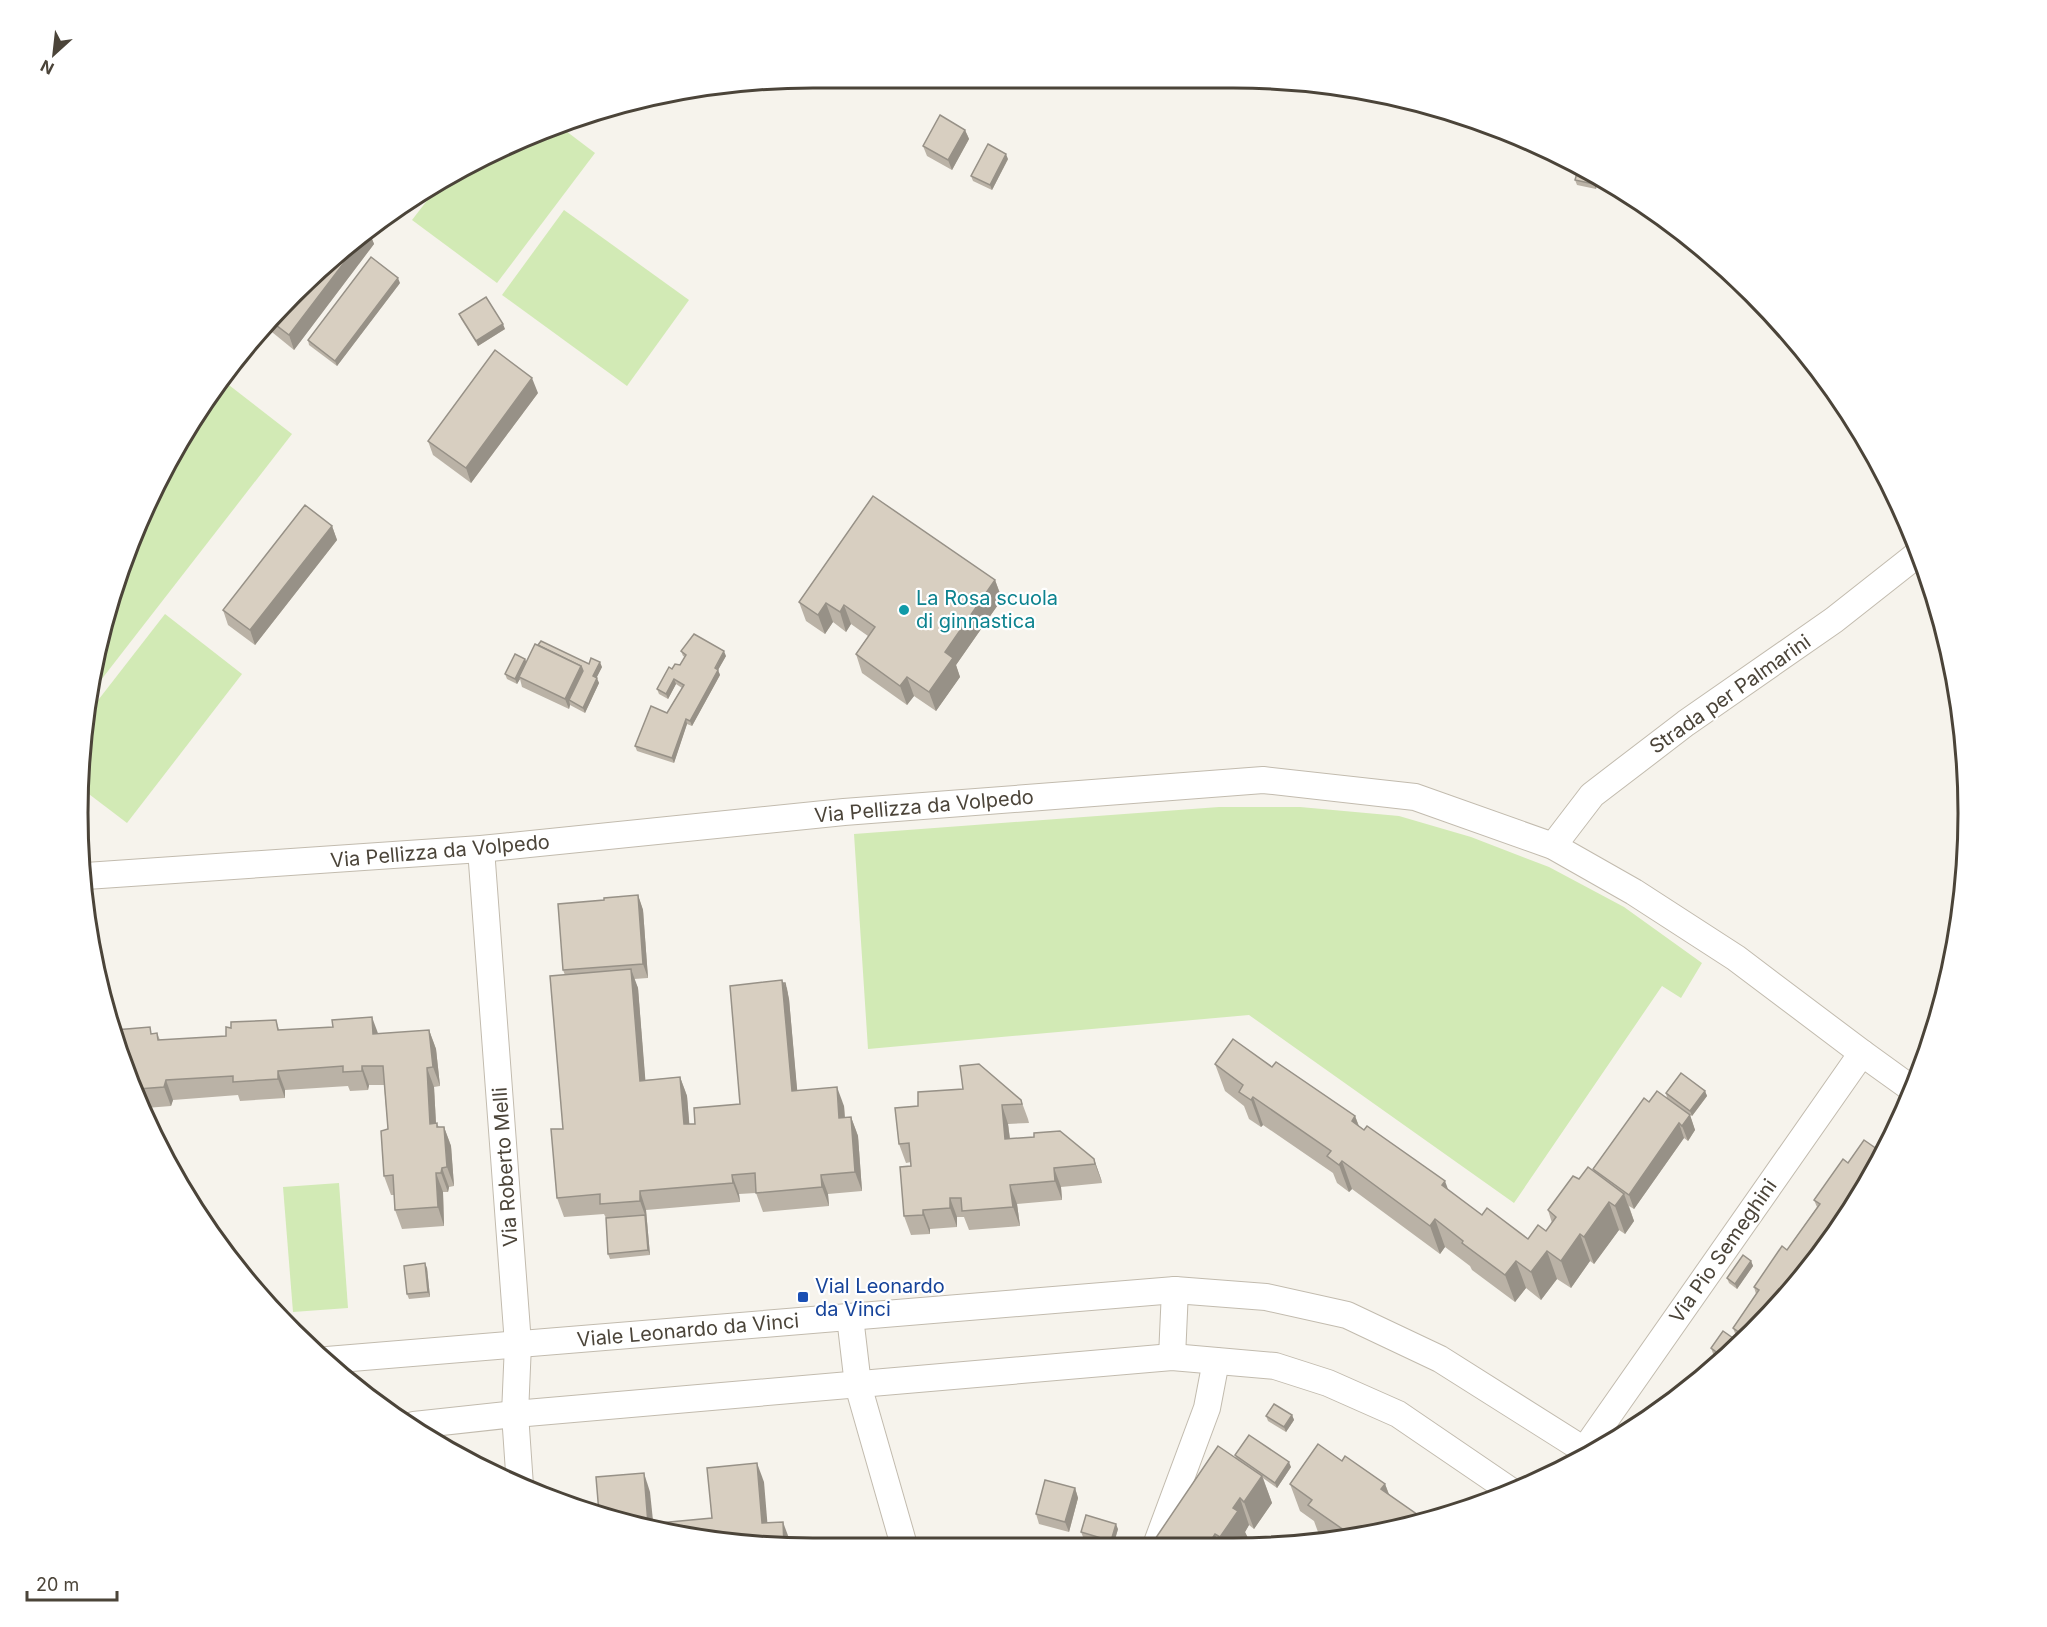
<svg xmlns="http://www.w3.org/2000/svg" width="2047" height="1627" font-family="Inter,sans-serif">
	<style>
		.green { fill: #d2eab5 }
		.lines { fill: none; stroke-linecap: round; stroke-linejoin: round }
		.street-casing { stroke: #c2bbae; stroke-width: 28 }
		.street { stroke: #fff; stroke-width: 26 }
		.wall { fill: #bab2a6 }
		.shaded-wall { fill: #979187 }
		.building { fill: #d8cfc1; stroke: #979187; stroke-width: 1.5 }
		.culture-dot { fill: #0f9aa8; stroke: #fff; stroke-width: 2 }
		.transit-dot { fill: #1a4fb4; stroke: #fff; stroke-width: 2 }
		.labels { text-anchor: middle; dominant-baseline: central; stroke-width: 4.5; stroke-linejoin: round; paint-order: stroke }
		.culture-label { font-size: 20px; fill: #0d838f; stroke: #fff; text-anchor: start }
		.street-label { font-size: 20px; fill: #4b4439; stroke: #fff }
		.transit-label { font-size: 20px; fill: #164399; stroke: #fff; text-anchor: start }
		.rim { fill: none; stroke: #4b4439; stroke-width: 3 }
	</style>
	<rect width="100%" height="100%" fill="#f6f3ec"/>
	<g class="green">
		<polygon points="562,128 595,153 497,283 412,220 446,176"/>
		<polygon points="564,210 689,300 627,386 502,295"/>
		<polygon points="225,382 292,434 94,689 103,623 177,445"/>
		<polygon points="165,614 242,674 127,823 81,788 92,708"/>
		<polygon points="1219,807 1300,807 1399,816 1471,837 1549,867 1624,907 1702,963 1681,998 1662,986 1514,1203 1249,1015 868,1049 854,834"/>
		<polygon points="339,1183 348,1308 293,1312 283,1187"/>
	</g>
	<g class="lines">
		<g class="street-casing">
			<g id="street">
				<polyline points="1553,846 1592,795 1686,723 1834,620 1919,553"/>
				<polyline points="481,849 518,1344 515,1414 520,1486"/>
				<polyline points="86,876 481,849 844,812 1263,780 1415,797 1553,846 1634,892 1736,958 1862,1053 1912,1089"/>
				<polyline points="850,1317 858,1385 905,1549"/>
				<polyline points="1172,1357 1175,1290"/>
				<polyline points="327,1360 1175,1290 1266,1297 1347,1315 1440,1359 1592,1455"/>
				<polyline points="414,1425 515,1414 1172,1357 1275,1366 1328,1383 1398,1414 1508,1489"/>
				<polyline points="1585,1449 1862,1053"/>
				<polyline points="1155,1548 1207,1408 1216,1361"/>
			</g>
		</g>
		<use href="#street" class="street"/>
	</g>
	<g class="wall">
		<polygon points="965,130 969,139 952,170 927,156 923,146"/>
		<polygon points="1008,159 992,190 973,181 971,176"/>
		<polygon points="1599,175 1596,189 1577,185 1575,180"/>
		<polygon points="370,234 374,244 294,350 267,328 294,293"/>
		<polygon points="400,283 337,366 309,345 308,340"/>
		<polygon points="459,314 505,329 478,346 461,319"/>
		<polygon points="538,393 471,483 433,455 428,441"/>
		<polygon points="332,526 337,540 255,645 228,625 223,610"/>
		<polygon points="995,580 1002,599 956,665 960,677 936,711 914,696 907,705 862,673 856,654 868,636 851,624 846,632 833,622 825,634 806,621 799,602"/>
		<polygon points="681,651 726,656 718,670 720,675 692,726 687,724 674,763 637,751 635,746 667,713 682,688 676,684 668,699 659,694 657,689 672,669 680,665 685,657 683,656"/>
		<polygon points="525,659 526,662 589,664 602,667 596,678 599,683 585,713 570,705 569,709 522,687 520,679 517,684 507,679 505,674"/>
		<polygon points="638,895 643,910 648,978 634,979 638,988 645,1080 680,1077 687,1096 689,1124 695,1124 740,1104 783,983 787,988 789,999 797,1091 844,1106 845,1117 851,1117 858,1136 862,1191 828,1194 829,1206 763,1212 756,1193 739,1194 740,1202 646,1210 650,1255 610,1259 608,1254 606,1218 604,1214 564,1217 557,1198 563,1129 565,975 563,970 604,900"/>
		<polygon points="276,1020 279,1030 378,1034 429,1030 436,1049 440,1086 434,1087 436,1123 439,1127 444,1127 451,1146 454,1186 449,1187 448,1192 443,1192 444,1226 402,1229 395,1210 394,1195 391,1195 384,1176 388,1129 384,1085 369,1085 368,1090 350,1091 348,1086 285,1090 285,1098 240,1101 238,1095 173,1100 171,1106 146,1108 115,1032 152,1034 157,1033 160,1040 226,1036 231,1028"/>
		<polygon points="1215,1064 1272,1067 1355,1116 1359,1126 1482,1215 1528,1239 1546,1231 1552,1223 1548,1210 1579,1179 1594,1171 1593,1169 1649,1102 1690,1115 1695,1130 1688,1141 1684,1138 1634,1209 1629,1206 1634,1221 1625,1234 1619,1230 1594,1264 1590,1261 1571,1288 1557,1279 1541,1300 1526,1288 1515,1302 1472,1270 1470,1266 1445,1247 1440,1254 1352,1189 1349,1192 1337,1183 1333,1173 1263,1125 1261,1127 1249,1119 1244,1106 1225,1091"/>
		<polygon points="1705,1091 1707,1096 1692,1116 1667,1098 1666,1093"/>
		<polygon points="1021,1100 1028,1119 1029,1123 1008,1124 1010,1138 1094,1159 1101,1179 1102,1183 1061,1187 1062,1200 1017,1204 1020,1226 969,1230 964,1217 957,1217 957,1227 930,1229 930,1234 911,1235 904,1216 911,1166 911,1162 906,1163 899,1144 895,1108"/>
		<polygon points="1848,1163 1817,1262 1718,1367 1711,1348 1738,1341 1733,1328 1756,1294 1754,1287 1787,1250 1817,1207 1814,1200"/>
		<polygon points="1751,1261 1753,1266 1737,1289 1729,1283 1727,1278"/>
		<polygon points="427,1268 430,1297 409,1299 407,1294"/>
		<polygon points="1292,1415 1294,1420 1286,1432 1268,1421 1266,1416"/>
		<polygon points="1235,1455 1291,1467 1277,1488 1263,1478 1272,1503 1254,1529 1249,1525 1245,1532 1248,1538 1241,1548 1149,1548 1236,1458"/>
		<polygon points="1342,1461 1385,1484 1389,1494 1424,1524 1329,1540 1318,1532 1314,1521 1300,1511 1290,1484"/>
		<polygon points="1075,1488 1078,1498 1069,1532 1039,1524 1036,1514"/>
		<polygon points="1118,1529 1113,1546 1083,1537 1081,1532"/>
	</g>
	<g class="shaded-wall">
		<polygon points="965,130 969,139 952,170 948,160"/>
		<polygon points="1006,154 1008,159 992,190 990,185"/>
		<polygon points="1596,174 1599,175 1596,189 1594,184"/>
		<polygon points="370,234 374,244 294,350 289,335 359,243"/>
		<polygon points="398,278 400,283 337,366 335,361"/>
		<polygon points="503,324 505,329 478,346 476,341"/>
		<polygon points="532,378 538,393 471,483 466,468"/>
		<polygon points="332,526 337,540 255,645 250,630"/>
		<polygon points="995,580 1002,599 956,665 960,677 936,711 929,692 945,652"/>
		<polygon points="826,603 833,622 825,634 818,615"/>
		<polygon points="844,605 851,624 846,632 840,612"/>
		<polygon points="724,651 726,656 718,670 720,675 692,726 690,721"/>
		<polygon points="525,659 527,664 519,677 520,679 517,684 515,679"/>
		<polygon points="600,662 602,667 595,681 593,676"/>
		<polygon points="581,666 585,676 569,700 570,705 569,709 565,699"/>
		<polygon points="907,677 914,696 907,705 900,686"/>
		<polygon points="597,678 599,683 585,713 583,708"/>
		<polygon points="674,679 676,684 668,699 666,694"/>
		<polygon points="686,719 687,724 674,763 672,758"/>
		<polygon points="638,895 643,910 648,978 643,964"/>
		<polygon points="631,969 638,988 647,1100 640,1081"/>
		<polygon points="782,980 787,994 785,983 789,999 799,1110 792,1091"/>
		<polygon points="372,1017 379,1036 373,1034"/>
		<polygon points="429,1030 436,1049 440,1086 433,1067"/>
		<polygon points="362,1066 369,1085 368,1090 362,1071"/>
		<polygon points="427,1068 434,1087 437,1143 430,1124"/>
		<polygon points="278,1071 285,1090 285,1098 278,1079"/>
		<polygon points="680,1077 687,1096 691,1143 684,1124"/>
		<polygon points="166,1080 173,1100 171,1106 164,1087"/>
		<polygon points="837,1087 844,1106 846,1137 839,1118"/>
		<polygon points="1705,1091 1707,1096 1692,1116 1690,1111"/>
		<polygon points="1253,1097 1263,1125 1261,1127 1251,1100"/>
		<polygon points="1002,1105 1008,1124 1012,1158 1005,1139"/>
		<polygon points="1690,1115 1695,1130 1688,1141 1682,1126"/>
		<polygon points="1355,1116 1365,1143 1352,1121"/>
		<polygon points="851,1117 858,1136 862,1191 855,1172"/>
		<polygon points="1679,1123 1684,1138 1634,1209 1629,1195"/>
		<polygon points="444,1127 451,1146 454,1186 447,1167"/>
		<polygon points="1094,1159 1101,1179 1102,1183 1095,1164"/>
		<polygon points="1342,1161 1352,1189 1349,1192 1339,1165"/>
		<polygon points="442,1168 449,1187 448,1192 441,1173"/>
		<polygon points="1054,1168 1061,1187 1062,1200 1055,1181"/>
		<polygon points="436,1173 443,1192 444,1226 438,1207"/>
		<polygon points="732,1175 739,1194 740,1202 733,1183"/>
		<polygon points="821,1175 828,1194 829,1206 822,1187"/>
		<polygon points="1445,1181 1455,1208 1442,1185"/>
		<polygon points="1010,1185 1017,1204 1020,1226 1013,1207"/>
		<polygon points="640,1191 646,1210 650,1255 648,1250 645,1215 640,1201"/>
		<polygon points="1624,1194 1634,1221 1625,1234 1615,1206"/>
		<polygon points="950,1198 957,1217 957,1227 950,1208"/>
		<polygon points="1609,1202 1619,1230 1594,1264 1584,1237"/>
		<polygon points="923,1210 930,1229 930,1234 923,1215"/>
		<polygon points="1435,1219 1445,1247 1440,1254 1430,1226"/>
		<polygon points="1580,1234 1590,1261 1571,1288 1561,1261"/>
		<polygon points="1547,1251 1557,1279 1541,1300 1531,1272"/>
		<polygon points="1516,1261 1526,1288 1515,1302 1505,1275"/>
		<polygon points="1751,1261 1753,1266 1737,1289 1735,1284"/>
		<polygon points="425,1263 427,1268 430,1297 428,1292"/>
		<polygon points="1292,1415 1294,1420 1286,1432 1284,1427"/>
		<polygon points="1289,1462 1291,1467 1277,1488 1275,1483"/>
		<polygon points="757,1463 764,1482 769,1542 762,1523"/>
		<polygon points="644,1473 650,1492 654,1530 648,1524"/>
		<polygon points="1262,1476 1272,1503 1254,1529 1244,1502"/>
		<polygon points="1385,1484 1395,1511 1381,1489"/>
		<polygon points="1075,1488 1078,1498 1069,1532 1065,1522"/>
		<polygon points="1240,1498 1249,1525 1245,1532 1248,1538 1241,1548 1223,1548 1220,1537 1233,1508"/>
		<polygon points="783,1522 790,1541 790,1547 784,1546"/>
		<polygon points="1116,1524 1118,1529 1113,1546 1111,1541"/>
		<polygon points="1355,1528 1358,1535 1351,1536 1351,1535"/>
		<polygon points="1215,1534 1220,1548 1206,1548"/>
	</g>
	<g class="building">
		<polygon points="940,115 965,130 948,160 923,146"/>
		<polygon points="988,144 1006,154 990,185 971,176"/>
		<polygon points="1579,166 1596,174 1594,184 1575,180"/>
		<polygon points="359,243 289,335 272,322 294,293"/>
		<polygon points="371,257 398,278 335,361 308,340"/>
		<polygon points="486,297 503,324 476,341 459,314"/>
		<polygon points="495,350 532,378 466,468 428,441"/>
		<polygon points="873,496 995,580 945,652 953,658 929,692 907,677 900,686 856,654 875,627 844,605 840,612 826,603 818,615 799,602"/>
		<polygon points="305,505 332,526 250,630 223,610"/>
		<polygon points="694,634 724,651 715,668 718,670 690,721 686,719 672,758 635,746 651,706 667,713 684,685 674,679 666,694 657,689 669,667 672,669 675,664 680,665 686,655 681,651"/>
		<polygon points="541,641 589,664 591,658 600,662 593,676 597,678 583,708 569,700 583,671 581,666 538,645"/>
		<polygon points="535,644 581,666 565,699 519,677"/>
		<polygon points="515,654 525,659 515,679 505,674"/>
		<polygon points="638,895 643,964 563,970 558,904 604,900 604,898"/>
		<polygon points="631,969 640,1081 680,1077 684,1124 695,1124 694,1108 740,1104 730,986 782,980 792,1091 837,1087 839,1118 851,1117 855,1172 821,1175 822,1187 756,1193 755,1173 732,1175 733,1183 640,1191 640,1201 600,1204 600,1194 557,1198 551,1129 563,1129 550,976"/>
		<polygon points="783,983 785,983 787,994"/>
		<polygon points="372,1017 373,1034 429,1030 433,1067 427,1068 430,1124 437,1123 437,1127 444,1127 447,1167 442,1168 441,1173 436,1173 438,1207 395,1210 393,1175 384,1176 381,1131 388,1129 383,1066 362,1066 362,1071 343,1072 343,1066 278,1071 278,1079 233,1082 233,1076 166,1080 164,1087 138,1089 115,1030 150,1027 151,1034 157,1033 158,1040 226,1036 226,1027 231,1028 231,1022 276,1020 278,1030 333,1027 332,1020"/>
		<polygon points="1233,1039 1272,1067 1276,1062 1355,1116 1352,1121 1364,1130 1367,1126 1445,1181 1442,1185 1482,1215 1487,1208 1528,1239 1538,1225 1546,1231 1556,1217 1548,1210 1573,1176 1579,1179 1588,1167 1624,1194 1615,1206 1609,1202 1584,1237 1580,1234 1561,1261 1547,1251 1531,1272 1516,1261 1505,1275 1462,1243 1463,1241 1435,1219 1430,1226 1342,1161 1339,1165 1327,1156 1331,1151 1253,1097 1251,1100 1239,1092 1243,1085 1215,1064"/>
		<polygon points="979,1064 1021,1100 1022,1104 1002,1105 1005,1139 1034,1137 1034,1133 1060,1131 1094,1159 1095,1164 1054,1168 1055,1181 1010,1185 1013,1207 962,1211 961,1198 950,1198 950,1208 923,1210 923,1215 904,1216 900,1167 911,1166 909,1143 899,1144 895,1108 918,1106 918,1092 963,1089 960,1066"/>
		<polygon points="1681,1073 1705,1091 1690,1111 1666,1093"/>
		<polygon points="1657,1091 1690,1115 1682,1126 1679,1123 1629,1195 1593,1169 1644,1098 1649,1102"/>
		<polygon points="1864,1140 1884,1154 1817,1262 1746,1337 1733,1328 1759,1290 1754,1287 1782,1246 1787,1250 1820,1204 1814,1200 1843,1159 1848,1163"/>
		<polygon points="645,1215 648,1250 608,1254 606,1218"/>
		<polygon points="1743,1255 1751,1261 1735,1284 1727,1278"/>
		<polygon points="425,1263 428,1292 407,1294 404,1266"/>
		<polygon points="1723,1331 1740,1343 1726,1359 1711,1348"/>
		<polygon points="1274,1404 1292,1415 1284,1427 1266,1416"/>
		<polygon points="1249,1435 1289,1462 1275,1483 1235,1455"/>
		<polygon points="1318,1444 1342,1461 1345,1456 1385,1484 1381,1489 1428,1522 1424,1524 1363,1534 1355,1528 1351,1535 1308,1505 1312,1500 1290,1484"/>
		<polygon points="1218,1446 1262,1476 1244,1502 1240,1498 1233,1508 1238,1511 1220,1537 1215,1534 1206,1548 1149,1548"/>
		<polygon points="757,1463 762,1523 783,1522 784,1546 670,1535 599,1513 596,1477 644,1473 648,1524 712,1518 707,1468"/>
		<polygon points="1045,1480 1075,1488 1065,1522 1036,1514"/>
		<polygon points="1086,1515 1116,1524 1111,1541 1081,1532"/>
		<polygon points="1432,1517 1436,1519 1429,1522"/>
	</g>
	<circle class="culture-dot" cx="904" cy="610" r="6"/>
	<rect class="transit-dot" x="797" y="1291" width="12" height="12" rx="3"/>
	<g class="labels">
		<g class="culture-label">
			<text x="916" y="598">La Rosa scuola<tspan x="916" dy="23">di ginnastica</tspan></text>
		</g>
		<g class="street-label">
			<text transform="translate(1730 694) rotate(-35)">Strada per Palmarini</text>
			<text transform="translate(924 806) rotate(-5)">Via Pellizza da Volpedo</text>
			<text transform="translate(440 851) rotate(-5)">Via Pellizza da Volpedo</text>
			<text transform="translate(505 1167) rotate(-94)">Via Roberto Melli</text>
			<text transform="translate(1723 1251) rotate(-55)">Via Pio Semeghini</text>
			<text transform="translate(688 1330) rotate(-5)">Viale Leonardo da Vinci</text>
		</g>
		<g class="transit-label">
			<text x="815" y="1286">Vial Leonardo<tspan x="815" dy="23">da Vinci</tspan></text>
		</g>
	</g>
	<path d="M0 0H2047V1627H0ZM813 88H1233A725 725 0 0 1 1958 813V813A725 725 0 0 1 1233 1538H813A725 725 0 0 1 88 813V813A725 725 0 0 1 813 88Z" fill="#fff" fill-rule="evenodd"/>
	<path class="rim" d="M813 88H1233A725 725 0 0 1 1958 813V813A725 725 0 0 1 1233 1538H813A725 725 0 0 1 88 813V813A725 725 0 0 1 813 88Z"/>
	<g transform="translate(54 54) rotate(207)" stroke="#ffffff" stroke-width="4.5" paint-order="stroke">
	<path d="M0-4.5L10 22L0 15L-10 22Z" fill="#4b4439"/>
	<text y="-9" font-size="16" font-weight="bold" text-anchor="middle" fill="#4b4439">N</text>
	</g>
	<path d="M27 1591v9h90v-9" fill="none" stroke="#4b4439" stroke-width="3"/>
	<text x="36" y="1591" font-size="18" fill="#4b4439" stroke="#ffffff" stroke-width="4.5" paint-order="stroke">20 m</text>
</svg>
